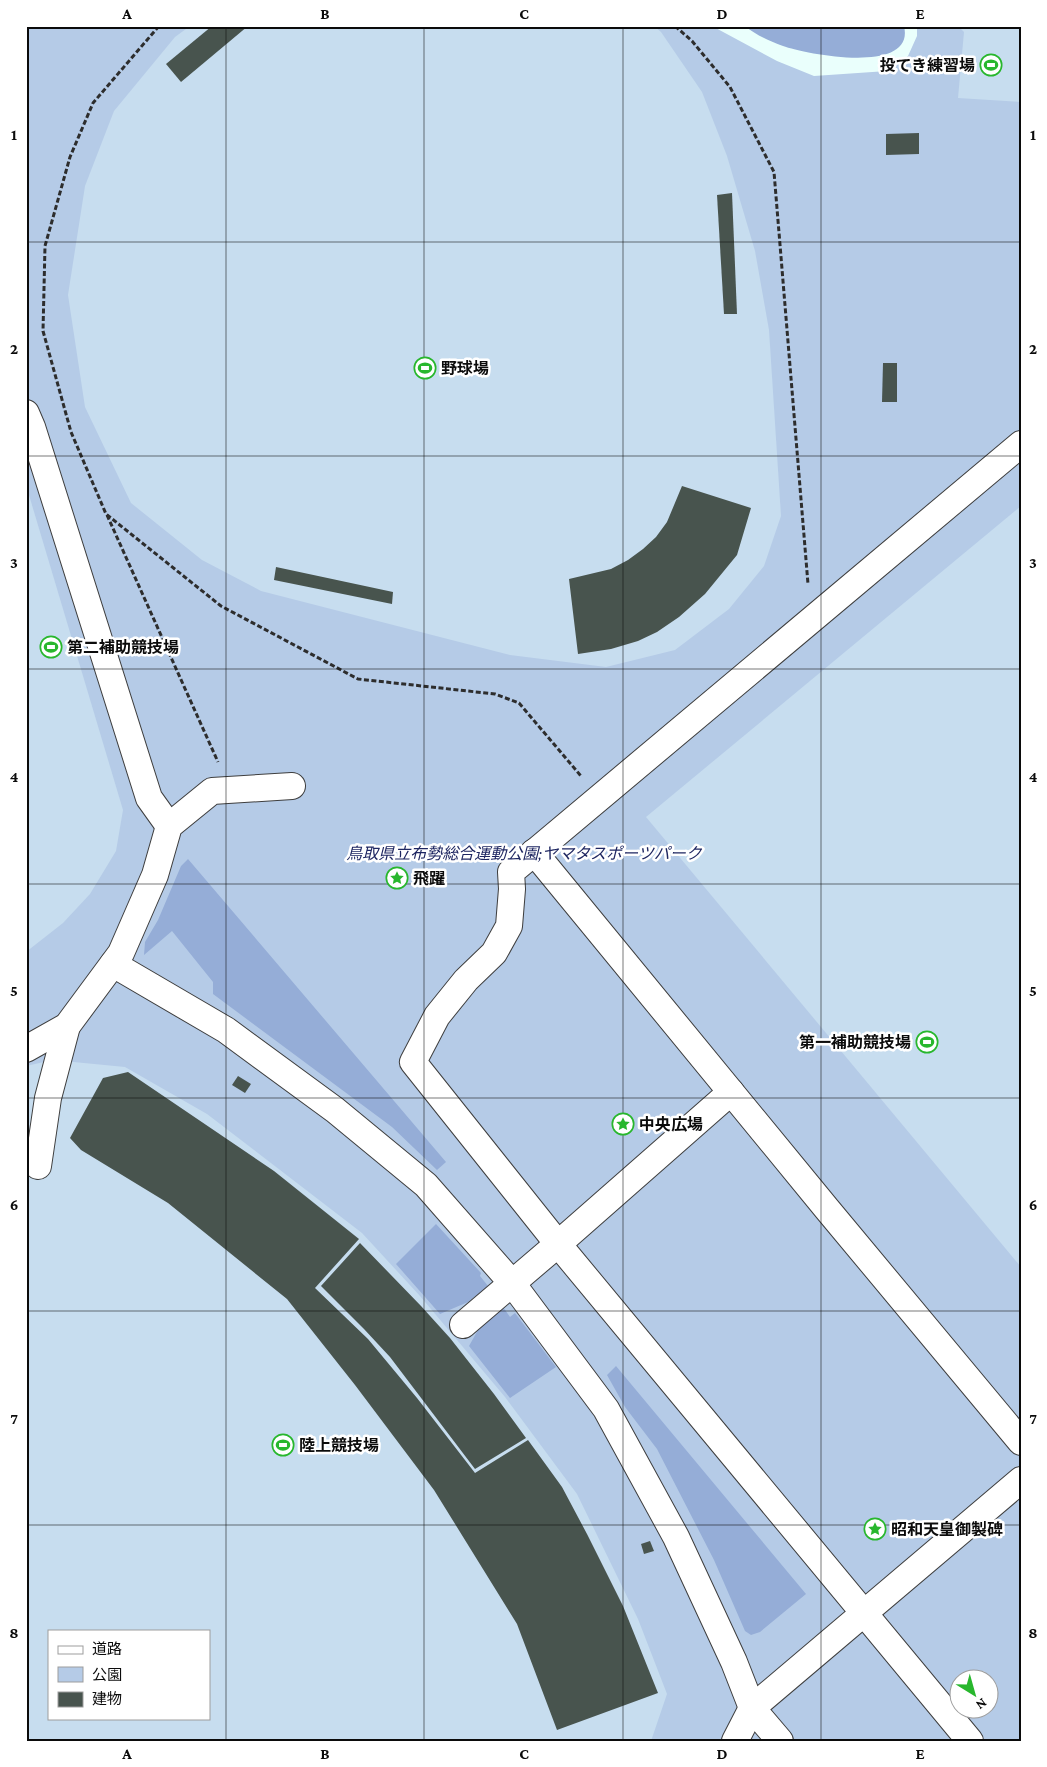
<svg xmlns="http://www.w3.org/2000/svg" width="1047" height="1767" font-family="'Crimson Pro','Noto Sans JP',serif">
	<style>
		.green { fill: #b5cbe7; fill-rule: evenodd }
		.forest { fill: #95add7 }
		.pitch { fill: #c7ddef; fill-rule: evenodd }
		.building { fill: #48544e }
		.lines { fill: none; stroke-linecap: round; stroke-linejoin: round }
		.street-casing { stroke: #3e3e3e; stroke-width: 28 }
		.path { stroke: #2d2d2d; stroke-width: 3; stroke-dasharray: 5 2.5; stroke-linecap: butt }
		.street { stroke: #fff; stroke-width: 26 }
		.grid { fill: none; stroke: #0b0b0b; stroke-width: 1; stroke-opacity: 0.55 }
		.labels { text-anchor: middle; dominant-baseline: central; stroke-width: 5; stroke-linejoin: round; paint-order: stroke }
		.poi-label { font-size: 16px; font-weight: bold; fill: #0b0b0b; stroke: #fff; text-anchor: start }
		.park-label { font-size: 16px; font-style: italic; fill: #1e2661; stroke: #fff }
		.neatline { fill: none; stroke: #0b0b0b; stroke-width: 2 }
		.grid-label { font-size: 16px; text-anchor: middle; font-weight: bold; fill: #0b0b0b }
	</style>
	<rect width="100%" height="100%" fill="#eafffc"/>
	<path class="green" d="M26,26H712L777,61L814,76L887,71L908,56L917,36V26H1021V1741H26ZM49,1631H209V1718H49ZM960,1680H990V1710H960Z"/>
	<g class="forest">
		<path d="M745,26H904C916,76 805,54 783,46C769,41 756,35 745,26Z"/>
		<polygon points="188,859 446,1162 437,1170 392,1127 213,994 213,982 172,931 144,955 145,942 158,920 181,866"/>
		<polygon points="436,1224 481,1273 480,1276 488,1286 468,1302 440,1314 396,1264"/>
		<polygon points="501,1304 510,1317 515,1313 556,1367 510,1398 469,1346 483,1321"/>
		<polygon points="616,1366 806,1594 760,1632 751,1635 745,1631 714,1560 657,1449 625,1407 607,1375"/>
	</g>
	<g class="pitch">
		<polygon points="190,26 654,26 661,32 702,92 727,156 755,251 769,330 781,516 764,566 729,609 675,650 606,667 510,655 261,591 202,560 131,503 85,407 68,295 85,186 114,111 175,37"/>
		<polygon points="958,26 1021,26 1021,102 958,98 964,32"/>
		<polygon points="26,485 123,810 116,851 90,894 63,923 26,952"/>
		<polygon points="1021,506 1021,1267 646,817"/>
		<path d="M53,1060L125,1067L207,1114L362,1233L420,1296L505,1397L577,1494L638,1619L667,1694L651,1741H26V1066ZM49,1631H209V1718H49Z"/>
	</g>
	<g class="building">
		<polygon points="212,26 248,26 181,82 166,64"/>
		<polygon points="919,133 919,154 886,155 886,134"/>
		<polygon points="732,193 737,314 724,314 717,195"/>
		<polygon points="883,363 897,363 897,402 882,402"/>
		<polygon points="682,486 751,508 737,555 705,594 679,617 657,632 638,641 611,649 578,654 569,579 611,569 628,560 643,549 656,537 667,522"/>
		<polygon points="276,567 393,592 392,604 274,580"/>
		<polygon points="128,1072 274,1171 359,1239 315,1288 368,1339 417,1398 475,1473 528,1440 562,1487 587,1534 623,1606 658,1693 557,1730 517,1624 434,1490 355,1385 287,1299 168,1203 81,1150 70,1138 103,1078"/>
		<polygon points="238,1076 251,1084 245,1093 232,1085"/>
		<polygon points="360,1243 421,1306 450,1338 494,1394 526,1438 475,1469 390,1357 364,1329 321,1286"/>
		<polygon points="650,1541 654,1551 644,1554 641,1544"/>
	</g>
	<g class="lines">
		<g class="street-casing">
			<g id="street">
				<polyline points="26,413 32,427 149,798 169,826"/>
				<polyline points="534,852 827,1209 1021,1442"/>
				<polyline points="113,964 226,1030 335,1110 426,1185 512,1283 606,1409 676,1537 734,1662 752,1708 780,1741"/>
				<polyline points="26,1049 67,1026 121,953 155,875 169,826 212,791 292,786"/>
				<polyline points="38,1166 48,1098 67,1026"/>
				<polyline points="463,1325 558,1244 731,1092"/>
				<polyline points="735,1741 752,1708 1021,1480"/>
				<polyline points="970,1741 558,1244 413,1062 437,1016 466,980 494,953 509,926 512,889 511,872 1021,444"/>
			</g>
		</g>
		<g class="path">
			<polyline points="159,26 93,103 70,157 45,246 43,331 71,432 106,514 221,606 358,679 495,694 519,703 581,776"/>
			<polyline points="675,26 692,41 730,87 774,172 808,584"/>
			<polyline points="107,515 218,762"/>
		</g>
		<use href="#street" class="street"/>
	</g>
	<path class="grid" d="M226,26V1741M424,26V1741M623,26V1741M821,26V1741M26,242H1021M26,456H1021M26,669H1021M26,884H1021M26,1098H1021M26,1311H1021M26,1525H1021"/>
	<defs>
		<g id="stadium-ring" transform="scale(1.125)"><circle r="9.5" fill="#fff" stroke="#28b72d" stroke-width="1.5"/><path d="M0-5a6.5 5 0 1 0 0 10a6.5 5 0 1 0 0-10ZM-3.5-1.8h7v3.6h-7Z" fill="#28b72d"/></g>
		<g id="sight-ring" transform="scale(1.125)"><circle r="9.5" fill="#fff" stroke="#28b72d" stroke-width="1.5"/><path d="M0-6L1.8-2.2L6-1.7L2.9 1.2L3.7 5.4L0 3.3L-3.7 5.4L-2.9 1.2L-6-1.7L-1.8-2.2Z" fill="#28b72d"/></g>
	</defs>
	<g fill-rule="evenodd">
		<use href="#stadium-ring" x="991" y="65"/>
		<use href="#stadium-ring" x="425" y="368"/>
		<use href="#stadium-ring" x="51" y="647"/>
		<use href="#sight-ring" x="397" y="878"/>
		<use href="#stadium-ring" x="927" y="1042"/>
		<use href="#sight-ring" x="623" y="1124"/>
		<use href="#stadium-ring" x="283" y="1445"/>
		<use href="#sight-ring" x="875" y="1529"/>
	</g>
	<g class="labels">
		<g class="poi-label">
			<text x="975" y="65" text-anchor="end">投てき練習場</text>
			<text x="441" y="368">野球場</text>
			<text x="67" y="647">第二補助競技場</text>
			<text x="413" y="878">飛躍</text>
			<text x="911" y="1042" text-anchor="end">第一補助競技場</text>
			<text x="639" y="1124">中央広場</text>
			<text x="299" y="1445">陸上競技場</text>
			<text x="891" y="1529">昭和天皇御製碑</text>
		</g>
		<g class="park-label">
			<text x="524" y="853">鳥取県立布勢総合運動公園;ヤマタスポーツパーク</text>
		</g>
	</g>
	<rect width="1047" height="1767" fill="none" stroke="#ffffff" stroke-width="55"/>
	<rect x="48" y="1630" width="162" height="90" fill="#ffffff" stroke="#9d9d9d"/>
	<rect x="58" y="1646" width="25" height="8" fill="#ffffff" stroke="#9d9d9d"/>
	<text x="92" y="1654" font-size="15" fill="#0b0b0b">道路</text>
	<rect x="58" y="1667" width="25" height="15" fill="#b5cbe7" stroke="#9d9d9d"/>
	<text x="92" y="1680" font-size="15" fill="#0b0b0b">公園</text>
	<rect x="58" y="1692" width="25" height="15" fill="#48544e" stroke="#9d9d9d"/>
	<text x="92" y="1704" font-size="15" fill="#0b0b0b">建物</text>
	<g transform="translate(974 1694) rotate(143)"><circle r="24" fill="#ffffff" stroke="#9d9d9d"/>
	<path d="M0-4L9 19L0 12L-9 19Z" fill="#28b72d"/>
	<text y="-8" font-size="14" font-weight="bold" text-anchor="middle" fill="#0b0b0b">N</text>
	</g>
	<rect x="28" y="28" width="992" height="1712" class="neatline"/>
	<g class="grid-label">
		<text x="127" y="19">A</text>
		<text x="325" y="19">B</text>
		<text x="524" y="19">C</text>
		<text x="722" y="19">D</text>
		<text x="920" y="19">E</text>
		<text x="14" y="140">1</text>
		<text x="1033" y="140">1</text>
		<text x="14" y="354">2</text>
		<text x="1033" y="354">2</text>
		<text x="14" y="568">3</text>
		<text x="1033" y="568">3</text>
		<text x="14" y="782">4</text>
		<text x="1033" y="782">4</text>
		<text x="14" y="996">5</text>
		<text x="1033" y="996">5</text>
		<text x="14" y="1210">6</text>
		<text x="1033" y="1210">6</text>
		<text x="14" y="1424">7</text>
		<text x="1033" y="1424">7</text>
		<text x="14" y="1638">8</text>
		<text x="1033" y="1638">8</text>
		<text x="127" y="1759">A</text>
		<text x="325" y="1759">B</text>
		<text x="524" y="1759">C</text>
		<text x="722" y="1759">D</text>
		<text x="920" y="1759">E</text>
	</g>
</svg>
